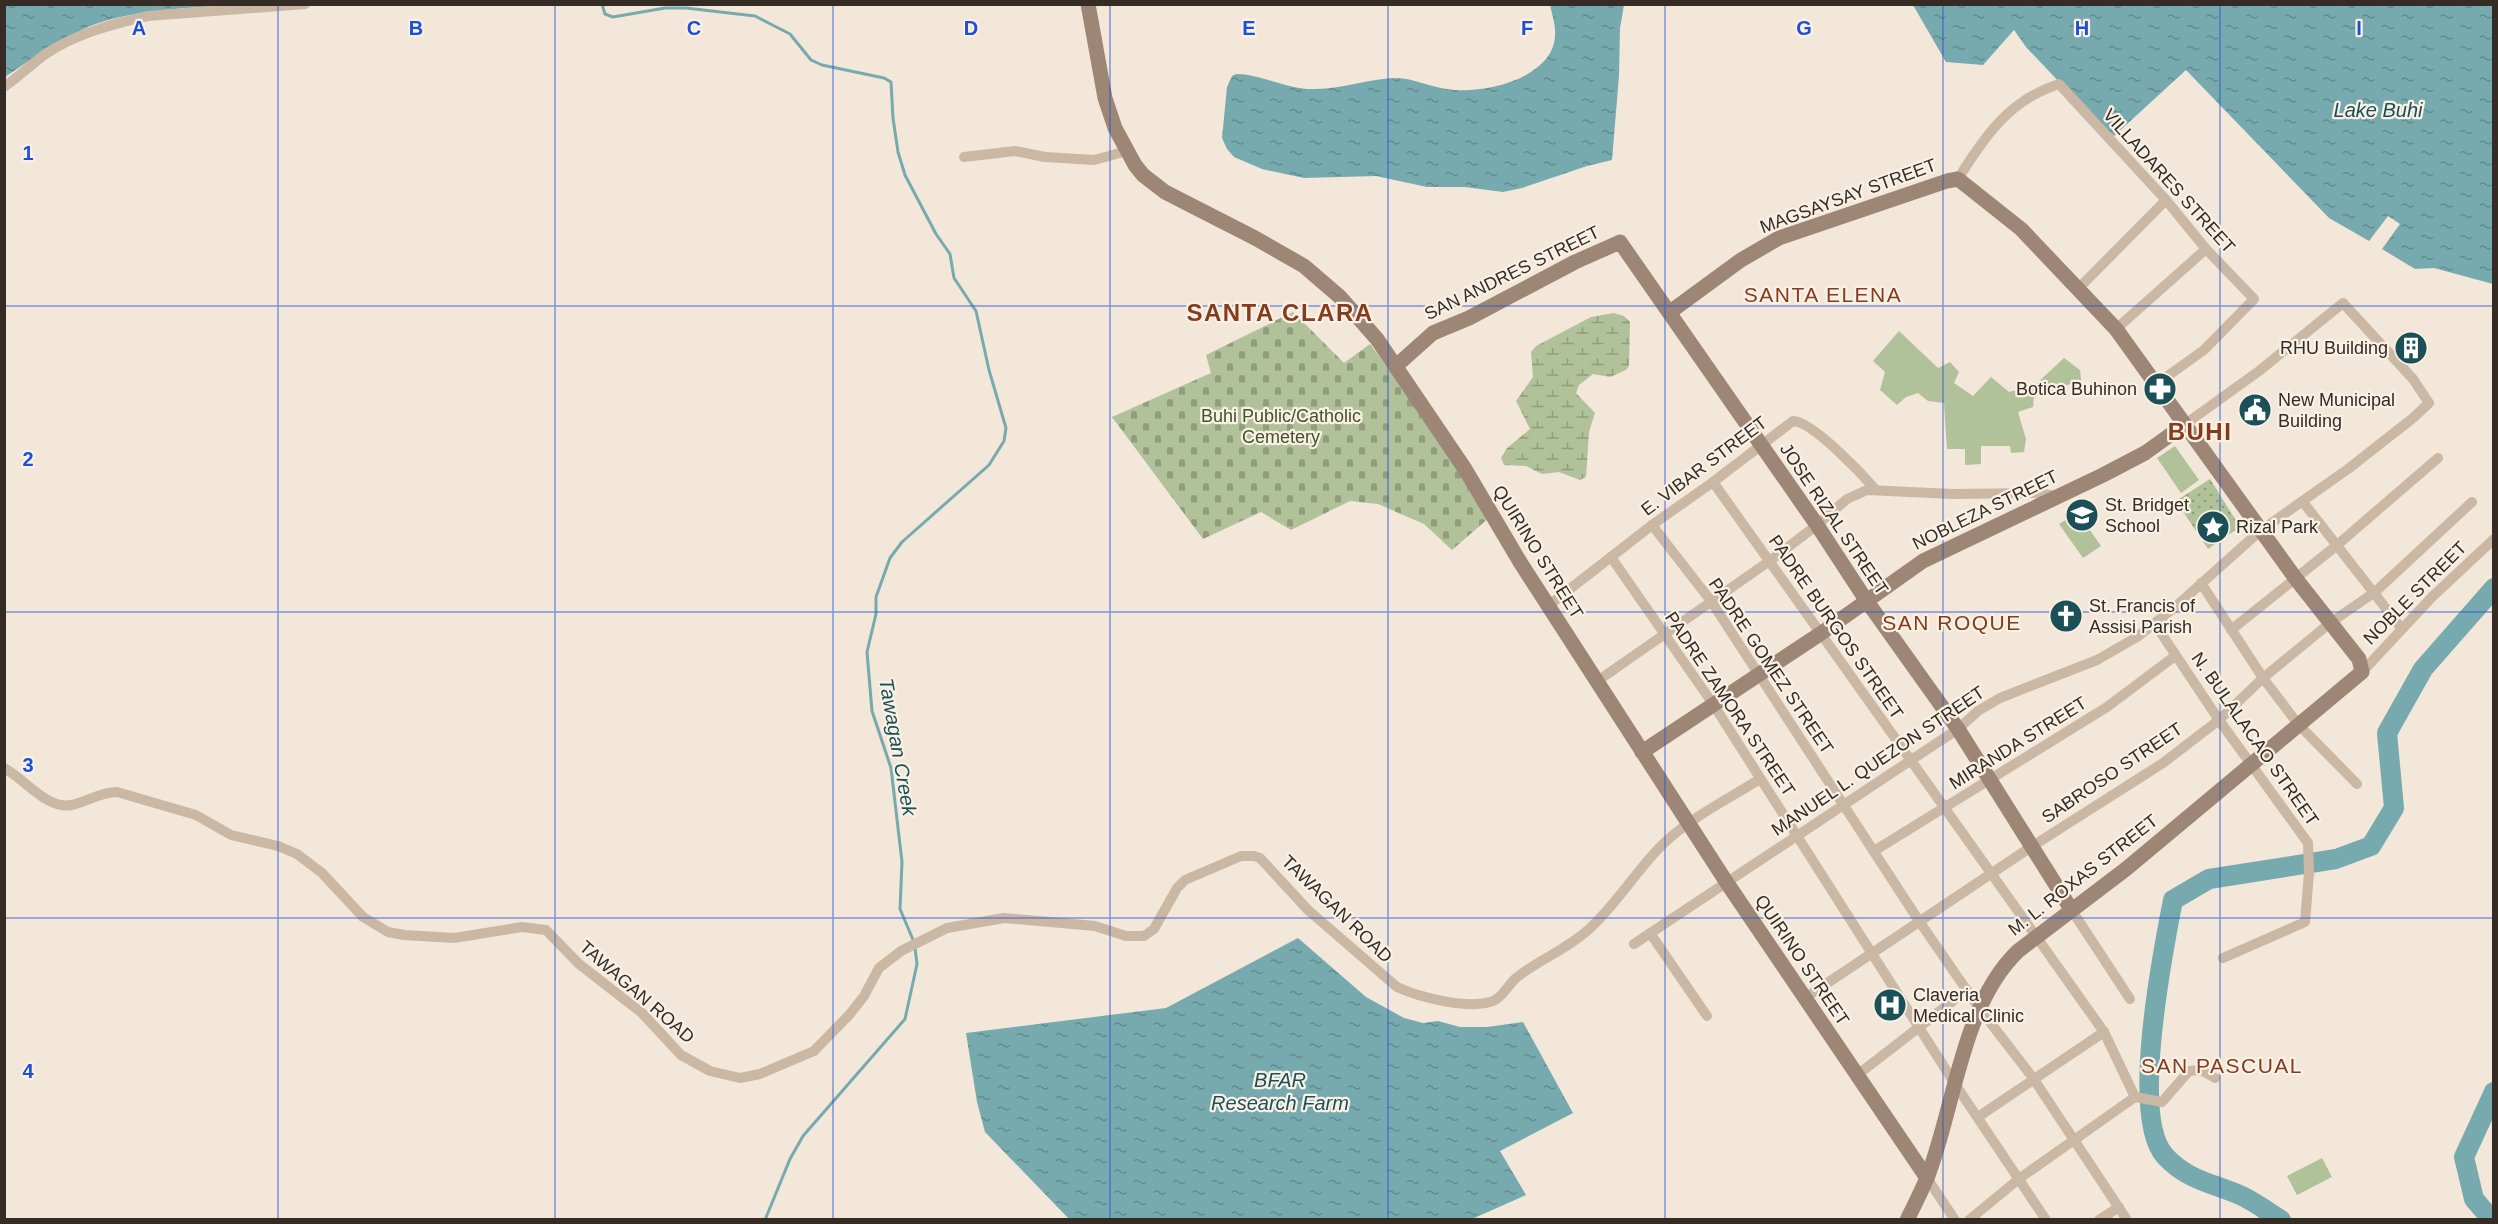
<svg xmlns="http://www.w3.org/2000/svg" width="2498" height="1224" font-family="Helvetica,sans-serif">
	<style>
		.green { fill: #b1c199 }
		.wetland { fill: url(#wetland-marsh) }
		.cemetery { fill: url(#cemetery-stones) }
		.park { fill: url(#park-dots) }
		.water { fill: url(#water-ripples) }
		.lines { fill: none; stroke-linecap: round; stroke-linejoin: round }
		.stream { stroke: #77aaaf; stroke-width: 3 }
		.river { stroke: #77aaaf; stroke-width: 20 }
		.street { stroke: #cab8a5; stroke-width: 10 }
		.secondary { stroke: #9d8676; stroke-width: 15 }
		.grid { fill: none; stroke: #1d4ed8; stroke-width: 1.5; stroke-opacity: 0.55 }
		.labels { text-anchor: middle; dominant-baseline: central; stroke-width: 4.5; stroke-linejoin: round; paint-order: stroke }
		.street-label { font-size: 18px; fill: #352c26; stroke: #f9f1e5 }
		.poi-label { font-size: 18px; fill: #352c26; stroke: #f9f1e5; text-anchor: start }
		.park-label { font-size: 18px; fill: #42542a; stroke: #f9f1e5 }
		.water-label { font-size: 20px; font-style: italic; fill: #1b5057; stroke: #f9f1e5 }
		.quarter-label { font-size: 21px; letter-spacing: 1.5px; fill: #853c1e; stroke: #f9f1e5 }
		.district-label { font-size: 24px; font-weight: bold; letter-spacing: 1.5px; fill: #853c1e; stroke: #f9f1e5 }
		.grid-label { font-size: 20px; text-anchor: middle; font-weight: bold; fill: #1d4ed8; stroke: #f9f1e5; stroke-width: 4.5; stroke-linejoin: round; paint-order: stroke }
	</style>
	<defs>
		<pattern id="wetland-marsh" width="20" height="14" patternUnits="userSpaceOnUse" patternTransform="scale(1.5)"><rect width="20" height="14" fill="#b1c199"/><path d="M1 5h8M5 5V1M11 12h8M15 12V8" fill="none" stroke="#919d7d"/></pattern>
		<pattern id="cemetery-stones" width="16" height="16" patternUnits="userSpaceOnUse" patternTransform="scale(1.5)"><rect width="16" height="16" fill="#b1c199"/><path d="M2 7V4a2 2 0 0 1 4 0v3zM10 15v-3a2 2 0 0 1 4 0v3z" fill="#919d7d"/></pattern>
		<pattern id="park-dots" width="8" height="8" patternUnits="userSpaceOnUse" patternTransform="scale(1.5)"><rect width="8" height="8" fill="#b1c199"/><path d="M2 2h.1M6 6h.1" fill="none" stroke="#919d7d" stroke-width="1.8" stroke-linecap="round"/></pattern>
		<pattern id="water-ripples" width="26" height="14" patternUnits="userSpaceOnUse" patternTransform="scale(1.5)"><rect width="26" height="14" fill="#77aaaf"/><path d="M2 4q2-2 4 0t4 0M15 11q2-2 4 0t4 0" fill="none" stroke="#628b8e"/></pattern>
	</defs>
	<rect width="100%" height="100%" fill="#f2e7d9"/>
	<g class="green">
		<polygon points="1899,331 1938,368 1950,362 1959,372 1954,383 1973,396 1991,377 2009,392 2035,385 2064,358 2080,370 2082,388 2076,392 2070,384 2034,397 2033,407 2018,412 2026,439 2024,452 2011,453 2010,446 1981,446 1981,464 1965,465 1965,449 1947,449 1944,403 1928,401 1918,393 1906,397 1897,405 1880,390 1885,372 1873,361"/>
		<polygon points="2175,446 2199,480 2181,493 2157,458"/>
		<polygon points="2078,513 2101,546 2083,558 2059,524"/>
		<polygon points="2322,1158 2332,1177 2297,1195 2287,1176"/>
	</g>
	<polygon class="wetland" points="1614,313 1624,316 1630,322 1629,366 1626,370 1610,377 1593,374 1579,385 1576,393 1595,413 1589,432 1586,477 1580,480 1559,472 1542,474 1526,466 1504,465 1501,458 1507,448 1530,429 1516,401 1533,377 1531,352 1536,346 1591,317"/>
	<polygon class="cemetery" points="1293,312 1344,363 1370,344 1437,435 1490,517 1452,550 1424,524 1378,504 1350,501 1291,530 1261,512 1203,539 1112,417 1211,373 1206,355"/>
	<polygon class="park" points="2210,479 2240,527 2208,549 2176,501"/>
	<g class="water">
		<path d="M5,5H224C179,9 130,10 88,27C58,40 31,60 5,77Z"/>
		<path d="M1550,5H1624L1620,28L1619,76L1612,160L1587,166L1522,188L1503,192L1465,187H1427L1376,176L1304,178L1262,169L1234,157L1227,149L1222,138L1227,87L1232,76L1236,74C1261,74 1286,89 1312,89C1341,90 1369,78 1398,78C1415,79 1431,87 1447,89C1481,95 1553,79 1555,36C1556,26 1552,14 1550,5Z"/>
		<polygon points="1913,5 2493,5 2493,284 2434,268 2415,269 2382,249 2400,224 2388,216 2369,241 2329,218 2186,70 2114,136 2081,105 2026,47 2014,30 1983,65 1946,62"/>
		<polygon points="1298,938 1366,997 1404,1018 1423,1023 1438,1021 1460,1027 1487,1027 1523,1022 1573,1113 1500,1151 1526,1195 1472,1219 1069,1219 985,1132 977,1102 966,1033 1166,1008"/>
	</g>
	<g class="lines">
		<g class="stream">
			<polyline points="602,4 605,14 613,17 665,8 686,8 755,16 790,34 811,60 822,65 884,78 891,82 893,118 898,152 905,175 936,234 950,254 954,278 976,311 989,370 1006,428 1004,441 989,465 902,542 890,558 876,597 876,614 867,652 872,711 891,768 902,862 900,909 914,942"/>
			<polyline points="765,1220 790,1159 803,1136 905,1019 917,964 915,948"/>
		</g>
		<g class="river">
			<path d="M2281,1220C2268,1212 2255,1202 2242,1196C2213,1183 2188,1181 2165,1156C2130,1118 2163,951 2173,900L2209,879L2336,859L2371,846L2394,808L2387,733L2423,669L2494,588"/>
			<polyline points="2492,1220 2474,1199 2464,1157 2494,1092"/>
		</g>
		<g class="street">
			<path d="M4,87C18,77 31,65 44,55C75,34 112,24 148,16L305,4"/>
			<polyline points="964,157 1015,151 1045,157 1094,160 1127,151"/>
			<path d="M1958,179C1984,137 2009,100 2059,84L2166,200L2206,249L2254,299L2204,350L2155,385"/>
			<polyline points="2079,288 2166,200"/>
			<polyline points="2116,329 2206,249"/>
			<polyline points="1713,482 2104,1032 2135,1097"/>
			<polyline points="2303,502 2402,629"/>
			<polyline points="1652,525 1711,601 1919,921 1979,1008 2033,1078 2127,1220"/>
			<polyline points="1611,557 1713,704 1955,1084 2046,1220"/>
			<polyline points="2201,583 2263,678 2298,724 2357,784"/>
			<path d="M1548,606L1652,525L1713,482L1793,421C1812,421 1862,474 1876,490"/>
			<polyline points="2155,624 2219,720 2308,843 2309,873 2305,922 2223,958"/>
			<polyline points="2231,630 2336,546 2438,458"/>
			<polyline points="2362,672 2432,597 2494,539"/>
			<polyline points="1596,682 1771,560 1817,525 1847,499 1867,490 1953,494 2039,493 2056,496"/>
			<path d="M4,768C25,779 47,810 72,805C88,801 101,792 117,792L196,815L231,835L278,846L297,854L322,873L363,917L388,932L404,935L454,938L522,927L546,930L579,964L642,1013L681,1055L710,1071L740,1078L760,1074L814,1051L850,1014L864,996L879,968L901,951L947,928L1004,918L1095,926L1126,936H1144L1154,929L1177,888L1185,880L1241,856H1254L1260,858L1308,910L1397,987C1419,997 1465,1009 1490,1002C1502,999 1507,986 1516,978C1538,960 1566,950 1588,930C1616,905 1636,871 1662,845C1688,819 1730,798 1760,779"/>
			<polyline points="1874,851 2107,707 2175,656"/>
			<polyline points="2071,909 2130,999"/>
			<polyline points="1650,933 1707,1016"/>
			<polyline points="1634,944 1958,729 1978,711 2000,698 2097,660 2137,637 2174,608 2260,531 2348,469 2413,418 2429,403 2413,379 2343,303 2259,371 2184,425"/>
			<polyline points="1805,998 2031,847 2163,763 2219,720 2263,678 2330,623 2375,592 2472,502"/>
			<polyline points="1856,1076 1967,990"/>
			<polyline points="2135,1097 2162,1102 2189,1071 2201,1070 2215,1078"/>
			<polyline points="1978,1117 2104,1032"/>
			<polyline points="1927,1178 1955,1220"/>
			<polyline points="1969,1220 2020,1178 2135,1097"/>
			<polyline points="2099,1220 2119,1207"/>
		</g>
		<g class="secondary">
			<polyline points="1088,4 1105,98 1115,128 1135,165 1143,175 1165,192 1255,238 1304,266 1340,297 1377,339 1465,469 1520,562 1727,883 1927,1178"/>
			<path d="M1670,312L1741,260L1779,238L1947,181L1958,179L2021,229L2116,329L2296,579L2359,659L2362,672L2126,869L2018,951C1961,1006 1955,1107 1927,1178C1921,1192 1914,1206 1907,1220"/>
			<polyline points="1396,366 1433,333 1469,318 1575,262 1620,242 1817,525 1866,600 1958,729 2071,909"/>
			<polyline points="1642,752 1820,634 1923,561 2103,475 2145,453 2184,425"/>
		</g>
	</g>
	<path class="grid" d="M278,4V1220M555,4V1220M833,4V1220M1110,4V1220M1388,4V1220M1665,4V1220M1943,4V1220M2220,4V1220M4,306H2494M4,612H2494M4,918H2494"/>
	<defs>
		<g id="building-disc" transform="scale(1.725)"><circle r="9.5" fill="#1b5057" stroke="#f9f1e5"/><path d="M-4-6H4V6H1V3H-1V6H-4ZM-2.5-4.3h1.7v1.8h-1.7ZM.8-4.3h1.7v1.8H.8ZM-2.5-1h1.7V.8h-1.7ZM.8-1h1.7V.8H.8Z" fill="#fff"/></g>
		<g id="pharmacy-disc" transform="scale(1.725)"><circle r="9.5" fill="#1b5057" stroke="#f9f1e5"/><path d="M-2-6h4v4h4v4h-4v4h-4v-4h-4v-4h4Z" fill="#fff"/></g>
		<g id="civic-disc" transform="scale(1.725)"><circle r="9.5" fill="#1b5057" stroke="#f9f1e5"/><path d="M-.6-6.5H3V-4.5H.6V-3L4-1V1h2V6H-6V1h2V-1L-.6-3ZM-1.2 2.5V6h2.4V2.5Z" fill="#fff"/></g>
		<g id="school-disc" transform="scale(1.725)"><circle r="9.5" fill="#1b5057" stroke="#f9f1e5"/><path d="M0-5L7-2L0 1L-7-2ZM-4 1L0 2.5L4 1V4Q0 6-4 4Z" fill="#fff"/></g>
		<g id="sight-disc" transform="scale(1.725)"><circle r="9.5" fill="#1b5057" stroke="#f9f1e5"/><path d="M0-6L1.8-2.2L6-1.7L2.9 1.2L3.7 5.4L0 3.3L-3.7 5.4L-2.9 1.2L-6-1.7L-1.8-2.2Z" fill="#fff"/></g>
		<g id="church-disc" transform="scale(1.725)"><circle r="9.5" fill="#1b5057" stroke="#f9f1e5"/><path d="M-1.2-6h2.4v3.5h3.3v2.4h-3.3V6h-2.4V-.1h-3.3v-2.4h3.3Z" fill="#fff"/></g>
		<g id="hospital-disc" transform="scale(1.725)"><circle r="9.5" fill="#1b5057" stroke="#f9f1e5"/><path d="M-5-5h3v3.5h4V-5h3V5h-3V1.5h-4V5h-3Z" fill="#fff"/></g>
	</defs>
	<g fill-rule="evenodd">
		<use href="#building-disc" x="2411" y="348"/>
		<use href="#pharmacy-disc" x="2160" y="389"/>
		<use href="#civic-disc" x="2255" y="410"/>
		<use href="#school-disc" x="2082" y="515"/>
		<use href="#sight-disc" x="2213" y="527"/>
		<use href="#church-disc" x="2066" y="616"/>
		<use href="#hospital-disc" x="1890" y="1005"/>
	</g>
	<g class="labels">
		<g class="street-label">
			<text transform="translate(2169 181) rotate(48)">VILLADARES STREET</text>
			<text transform="translate(1848 196) rotate(-20)">MAGSAYSAY STREET</text>
			<text transform="translate(1512 273) rotate(-26)">SAN ANDRES STREET</text>
			<text transform="translate(1704 466) rotate(-37)">E. VIBAR STREET</text>
			<text transform="translate(1985 510) rotate(-26)">NOBLEZA STREET</text>
			<text transform="translate(1834 519) rotate(56)">JOSE RIZAL STREET</text>
			<text transform="translate(1538 552) rotate(58)">QUIRINO STREET</text>
			<text transform="translate(2415 593) rotate(-45)">NOBLE STREET</text>
			<text transform="translate(1836 627) rotate(55)">PADRE BURGOS STREET</text>
			<text transform="translate(1771 666) rotate(56)">PADRE GOMEZ STREET</text>
			<text transform="translate(1730 704) rotate(56)">PADRE ZAMORA STREET</text>
			<text transform="translate(2255 739) rotate(55)">N. BULALACAO STREET</text>
			<text transform="translate(2018 743) rotate(-32)">MIRANDA STREET</text>
			<text transform="translate(1878 761) rotate(-34)">MANUEL L. QUEZON STREET</text>
			<text transform="translate(2112 773) rotate(-34)">SABROSO STREET</text>
			<text transform="translate(2083 875) rotate(-38)">M. L. ROXAS STREET</text>
			<text transform="translate(1337 909) rotate(44)">TAWAGAN ROAD</text>
			<text transform="translate(1802 960) rotate(56)">QUIRINO STREET</text>
			<text transform="translate(637 992) rotate(41)">TAWAGAN ROAD</text>
		</g>
		<g class="poi-label">
			<text x="2388" y="348" text-anchor="end">RHU Building</text>
			<text x="2137" y="389" text-anchor="end">Botica Buhinon</text>
			<text x="2278" y="400">New Municipal<tspan x="2278" dy="21">Building</tspan></text>
			<text x="2105" y="505">St. Bridget<tspan x="2105" dy="21">School</tspan></text>
			<text x="2236" y="527">Rizal Park</text>
			<text x="2089" y="606">St. Francis of<tspan x="2089" dy="21">Assisi Parish</tspan></text>
			<text x="1913" y="995">Claveria<tspan x="1913" dy="21">Medical Clinic</tspan></text>
		</g>
		<g class="park-label">
			<text x="1281" y="416">Buhi Public/Catholic<tspan x="1281" dy="21">Cemetery</tspan></text>
		</g>
		<g class="water-label">
			<text x="2378" y="110">Lake Buhi</text>
			<text transform="translate(898 747) rotate(80)">Tawagan Creek</text>
			<text x="1280" y="1080">BFAR<tspan x="1280" dy="23">Research Farm</tspan></text>
		</g>
		<g class="quarter-label">
			<text x="1823" y="294">SANTA ELENA</text>
			<text x="1952" y="622">SAN ROQUE</text>
			<text x="2222" y="1065">SAN PASCUAL</text>
		</g>
		<g class="district-label">
			<text x="1280" y="312">SANTA CLARA</text>
			<text x="2200" y="431">BUHI</text>
		</g>
	</g>
	<g class="grid-label">
		<text x="139" y="35">A</text>
		<text x="416" y="35">B</text>
		<text x="694" y="35">C</text>
		<text x="971" y="35">D</text>
		<text x="1249" y="35">E</text>
		<text x="1527" y="35">F</text>
		<text x="1804" y="35">G</text>
		<text x="2082" y="35">H</text>
		<text x="2359" y="35">I</text>
		<text x="28" y="160">1</text>
		<text x="28" y="466">2</text>
		<text x="28" y="772">3</text>
		<text x="28" y="1078">4</text>
	</g>
	<rect width="2498" height="1224" fill="none" stroke="#352c26" stroke-width="12"/>
</svg>
